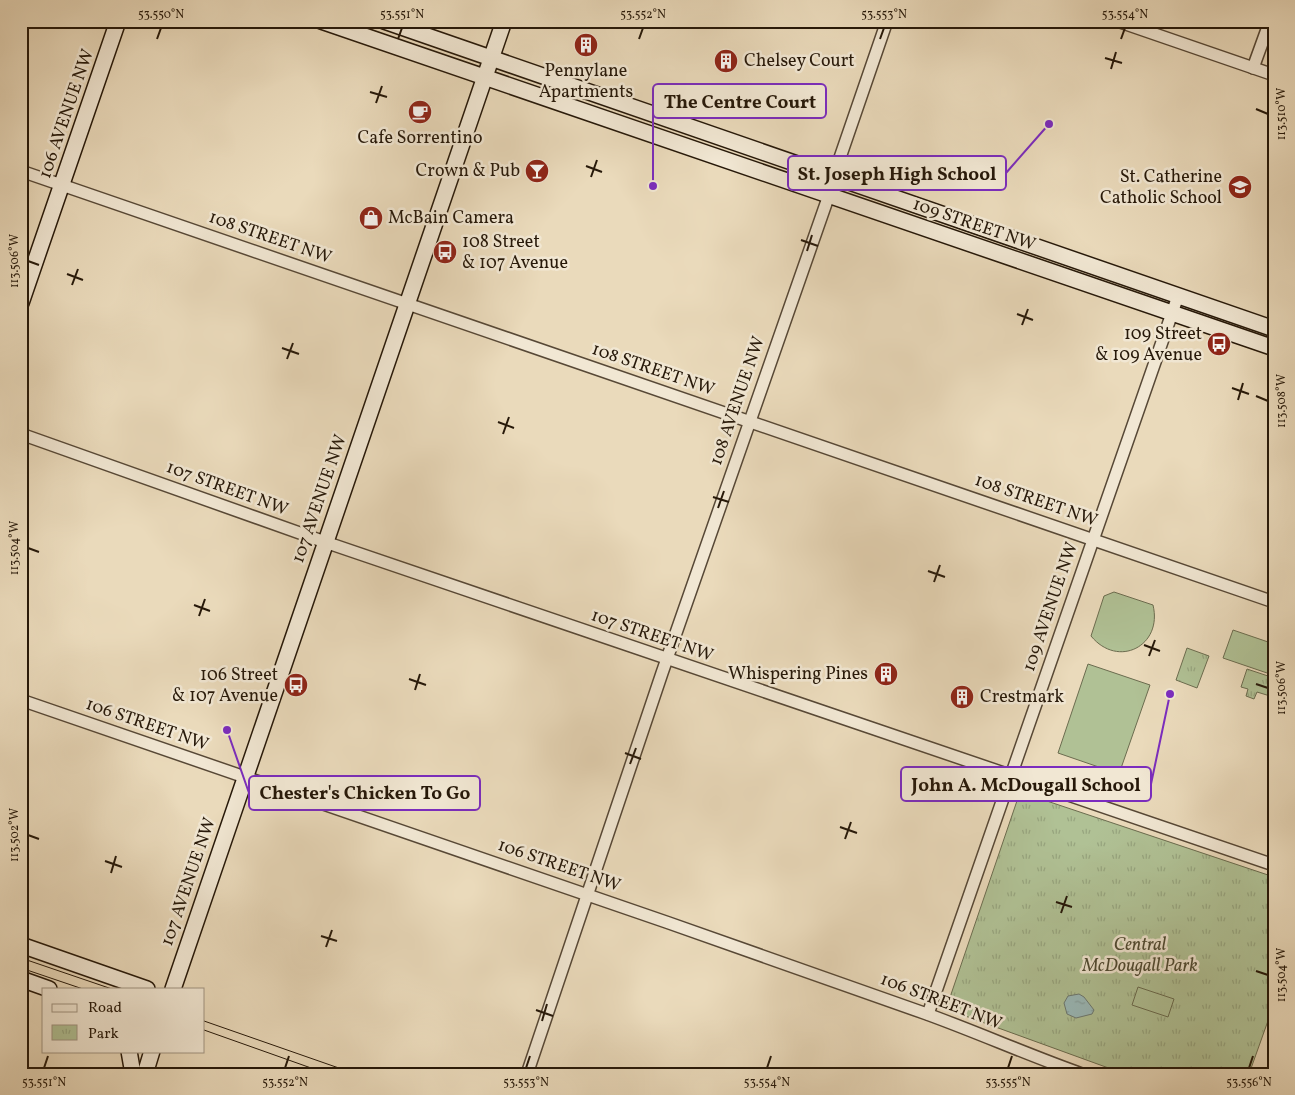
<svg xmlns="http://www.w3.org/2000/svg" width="1295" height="1095" font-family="Vollkorn,serif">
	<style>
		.park { fill: url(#park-tufts); stroke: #6b6c4f }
		.pitch { fill: #b0c195; stroke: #6b6c4f }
		.water { fill: url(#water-ripples); stroke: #6c7972 }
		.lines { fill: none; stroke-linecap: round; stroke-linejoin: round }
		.street-casing { stroke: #574836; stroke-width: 14 }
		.secondary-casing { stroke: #261809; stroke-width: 18 }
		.street { stroke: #f1e7d3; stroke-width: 11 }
		.secondary { stroke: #f1e7d3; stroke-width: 15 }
		.tram { stroke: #261809; stroke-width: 1 }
		.ticks { fill: none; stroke: #261809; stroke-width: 2 }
		.labels { text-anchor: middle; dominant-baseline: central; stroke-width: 5; stroke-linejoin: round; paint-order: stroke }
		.poi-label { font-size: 18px; fill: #261809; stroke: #f1e7d3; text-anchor: end }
		.street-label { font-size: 18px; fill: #261809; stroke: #f1e7d3 }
		.park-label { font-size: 18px; font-style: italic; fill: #4f4b33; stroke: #f1e7d3 }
		.leader { fill: none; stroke: #7b2cbf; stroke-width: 2 }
		.callout-dot { fill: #7b2cbf; stroke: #f1e7d3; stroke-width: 2 }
		.callout { fill: #f1e7d3; stroke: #7b2cbf; stroke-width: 2 }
		.callout-label { font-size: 19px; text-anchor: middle; font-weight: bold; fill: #261809 }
		.neatline { fill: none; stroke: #261809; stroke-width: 2 }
		.ticks-label { font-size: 12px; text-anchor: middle; fill: #261809 }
	</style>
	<defs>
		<pattern id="park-tufts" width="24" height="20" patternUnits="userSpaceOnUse" patternTransform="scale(1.25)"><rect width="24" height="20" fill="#b0c195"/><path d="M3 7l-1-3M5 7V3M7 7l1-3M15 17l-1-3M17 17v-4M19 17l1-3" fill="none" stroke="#97a57f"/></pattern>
		<pattern id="water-ripples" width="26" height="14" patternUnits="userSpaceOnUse" patternTransform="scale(1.25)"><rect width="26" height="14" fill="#9ab9b8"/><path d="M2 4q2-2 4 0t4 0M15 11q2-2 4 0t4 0" fill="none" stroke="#859e9d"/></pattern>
	</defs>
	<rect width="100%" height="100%" fill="#eadabb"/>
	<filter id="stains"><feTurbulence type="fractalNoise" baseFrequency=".004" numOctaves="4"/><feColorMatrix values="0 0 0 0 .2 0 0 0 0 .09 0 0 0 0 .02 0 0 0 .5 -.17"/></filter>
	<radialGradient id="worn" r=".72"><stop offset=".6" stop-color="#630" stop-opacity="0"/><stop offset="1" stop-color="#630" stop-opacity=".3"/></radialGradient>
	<g class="park">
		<polygon points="1187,648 1209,656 1197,688 1176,680"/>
		<polygon points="1247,669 1274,678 1270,696 1257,692 1254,699 1246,696 1248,689 1241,687"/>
		<polygon points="1020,792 1274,877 1274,1004 1249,1074 1125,1074 946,1009"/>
	</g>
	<g class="pitch">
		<path d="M1114,592L1153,605C1163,646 1118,669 1091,636L1104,596Z"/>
		<polygon points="1233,630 1274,644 1274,663 1270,674 1223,658"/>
		<polygon points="1088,664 1150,685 1119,774 1058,753"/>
		<polygon points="1138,987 1174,999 1168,1017 1132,1005"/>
	</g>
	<polygon class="water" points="1079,994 1084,997 1094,1010 1092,1014 1076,1018 1067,1014 1064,1003 1068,996"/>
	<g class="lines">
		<g class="street-casing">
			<g id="street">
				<polyline points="1117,21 1274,75"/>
				<polyline points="1253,68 1270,21"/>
				<polyline points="21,171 1274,602"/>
				<polyline points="833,178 887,21"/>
				<polyline points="21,434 325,542 1274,865"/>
				<path d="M21,700C323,803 624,906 924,1013C977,1032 1028,1055 1082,1074"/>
				<polyline points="928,1014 1178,296"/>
				<polyline points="527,1074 662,673 829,195"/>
			</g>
		</g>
		<g class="secondary-casing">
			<g id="secondary">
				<polyline points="321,21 1274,348"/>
				<polyline points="384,21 1274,329"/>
				<polyline points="21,303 118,21"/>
				<polyline points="21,945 147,989"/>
				<polyline points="21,979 49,989"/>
				<polyline points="173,989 504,21"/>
				<polyline points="129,1051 133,1074"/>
				<polyline points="145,1074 152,1051"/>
			</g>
		</g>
		<use href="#street" class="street"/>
		<use href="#secondary" class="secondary"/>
		<g class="tram">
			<polyline points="21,958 112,989"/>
			<polyline points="21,968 83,989"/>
			<polyline points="204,1021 356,1074"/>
			<polyline points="204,1030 328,1074"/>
		</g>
	</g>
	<path class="ticks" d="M157,39L161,28M398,39L402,28M639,39L643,28M880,39L884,28M1121,39L1125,28M1105,58L1122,63M1111,69L1116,52M370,92L387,97M376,103L382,86M1256,109L1268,114M586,166L602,172M591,177L597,160M801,240L818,246M807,251L812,235M28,261L39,265M67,274L83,280M72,285L78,269M1017,314L1033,320M1022,325L1028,309M282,348L299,354M287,359L293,343M1232,388L1249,394M1256,396L1268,401M1238,400L1243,383M498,422L514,428M503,434L509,417M713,497L729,502M718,508L724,491M28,548L39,552M928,571L945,577M934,582L940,565M194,605L210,611M199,616L205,599M1144,645L1160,651M1149,656L1155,640M409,679L426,685M1256,684L1268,688M415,690L420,674M625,753L641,759M630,764L636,748M840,827L857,833M28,835L39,839M845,839L851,822M105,861L122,867M111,873L116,856M1056,902L1072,907M1061,913L1067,896M321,936L337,941M326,947L332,930M1256,971L1268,975M536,1010L553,1016M542,1021L547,1004M44,1068L48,1056M285,1068L289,1056M526,1068L530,1056M767,1068L771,1056M1008,1068L1012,1056M1249,1068L1253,1056"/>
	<defs>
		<g id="building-disc" transform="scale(1.25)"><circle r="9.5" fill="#8f2418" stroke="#f1e7d3"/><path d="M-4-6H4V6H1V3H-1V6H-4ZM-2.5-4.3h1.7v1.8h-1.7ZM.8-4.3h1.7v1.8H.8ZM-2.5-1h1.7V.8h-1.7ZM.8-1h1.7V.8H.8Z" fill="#fff"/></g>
		<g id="cafe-disc" transform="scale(1.25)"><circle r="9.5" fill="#8f2418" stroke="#f1e7d3"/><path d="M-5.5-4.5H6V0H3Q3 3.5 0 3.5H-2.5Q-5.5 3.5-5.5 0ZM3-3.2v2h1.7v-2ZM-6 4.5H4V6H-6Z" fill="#fff"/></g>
		<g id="bar-disc" transform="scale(1.25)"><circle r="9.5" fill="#8f2418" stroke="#f1e7d3"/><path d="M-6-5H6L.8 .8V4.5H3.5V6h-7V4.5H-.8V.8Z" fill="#fff"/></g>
		<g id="school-disc" transform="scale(1.25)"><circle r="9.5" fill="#8f2418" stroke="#f1e7d3"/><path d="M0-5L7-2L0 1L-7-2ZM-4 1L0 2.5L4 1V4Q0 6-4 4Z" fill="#fff"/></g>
		<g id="shop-disc" transform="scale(1.25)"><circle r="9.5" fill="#8f2418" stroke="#f1e7d3"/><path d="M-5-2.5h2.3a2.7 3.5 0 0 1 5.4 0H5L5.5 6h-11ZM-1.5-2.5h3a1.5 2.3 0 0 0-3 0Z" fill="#fff"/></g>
		<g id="bus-disc" transform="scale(1.25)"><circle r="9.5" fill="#8f2418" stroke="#f1e7d3"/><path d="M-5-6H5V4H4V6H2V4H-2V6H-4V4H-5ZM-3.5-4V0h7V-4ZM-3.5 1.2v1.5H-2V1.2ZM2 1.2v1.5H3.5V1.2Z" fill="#fff"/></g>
	</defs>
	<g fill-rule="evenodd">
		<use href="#building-disc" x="586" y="45"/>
		<use href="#building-disc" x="726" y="61"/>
		<use href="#cafe-disc" x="420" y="112"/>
		<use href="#bar-disc" x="537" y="171"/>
		<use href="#school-disc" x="1240" y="187"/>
		<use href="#shop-disc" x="371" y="218"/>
		<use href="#bus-disc" x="445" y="252"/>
		<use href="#bus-disc" x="1219" y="344"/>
		<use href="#building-disc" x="886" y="674"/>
		<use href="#bus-disc" x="296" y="685"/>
		<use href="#building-disc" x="962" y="697"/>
	</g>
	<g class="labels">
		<g class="poi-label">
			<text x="744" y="61" text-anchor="start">Chelsey Court</text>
			<text x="586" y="71" text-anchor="middle">Pennylane<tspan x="586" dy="21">Apartments</tspan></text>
			<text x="420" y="138" text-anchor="middle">Cafe Sorrentino</text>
			<text x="520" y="171">Crown &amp; Pub</text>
			<text x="1222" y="177">St. Catherine<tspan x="1222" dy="21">Catholic School</tspan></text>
			<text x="388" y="218" text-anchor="start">McBain Camera</text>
			<text x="462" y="242" text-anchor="start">108 Street<tspan x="462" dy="21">&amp; 107 Avenue</tspan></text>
			<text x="1202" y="334">109 Street<tspan x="1202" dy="21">&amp; 109 Avenue</tspan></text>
			<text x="868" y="674">Whispering Pines</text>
			<text x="278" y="675">106 Street<tspan x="278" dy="21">&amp; 107 Avenue</tspan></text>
			<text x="980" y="697" text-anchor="start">Crestmark</text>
		</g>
		<g class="street-label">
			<text transform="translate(67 114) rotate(-71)">106 AVENUE NW</text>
			<text transform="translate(974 225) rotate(19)">109 STREET NW</text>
			<text transform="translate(270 238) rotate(19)">108 STREET NW</text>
			<text transform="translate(653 370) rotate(19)">108 STREET NW</text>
			<text transform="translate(738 401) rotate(-71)">108 AVENUE NW</text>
			<text transform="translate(227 489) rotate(20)">107 STREET NW</text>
			<text transform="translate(320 499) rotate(-71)">107 AVENUE NW</text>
			<text transform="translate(1036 501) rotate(19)">108 STREET NW</text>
			<text transform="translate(1051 607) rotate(-71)">109 AVENUE NW</text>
			<text transform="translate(652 636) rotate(19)">107 STREET NW</text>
			<text transform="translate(147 725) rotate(19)">106 STREET NW</text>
			<text transform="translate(559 866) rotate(19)">106 STREET NW</text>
			<text transform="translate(189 882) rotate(-71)">107 AVENUE NW</text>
			<text transform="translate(941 1002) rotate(21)">106 STREET NW</text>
		</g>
		<g class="park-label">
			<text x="1140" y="945">Central<tspan x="1140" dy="21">McDougall Park</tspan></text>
		</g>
	</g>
	<path class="leader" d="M653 186L653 101M1049 124L1006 173M1170 694L1151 784M227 730L249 793"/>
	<g class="callout-dot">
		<circle cx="653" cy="186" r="5"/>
		<circle cx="1049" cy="124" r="5"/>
		<circle cx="1170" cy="694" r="5"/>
		<circle cx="227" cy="730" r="5"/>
	</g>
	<g class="callout">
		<rect x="653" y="84" width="173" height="34" rx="5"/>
		<rect x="788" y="156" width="218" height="34" rx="5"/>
		<rect x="901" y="767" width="250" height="34" rx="5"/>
		<rect x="249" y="776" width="231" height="34" rx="5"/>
	</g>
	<g class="callout-label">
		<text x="740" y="108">The Centre Court</text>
		<text x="897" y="180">St. Joseph High School</text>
		<text x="1026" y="791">John A. McDougall School</text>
		<text x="365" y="799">Chester's Chicken To Go</text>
	</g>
	<rect width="1295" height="1095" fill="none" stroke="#eadabb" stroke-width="55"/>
	<rect x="42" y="988" width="162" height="65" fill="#f1e7d3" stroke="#a09482"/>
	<rect x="52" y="1004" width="25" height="8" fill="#f1e7d3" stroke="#a09482"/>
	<text x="88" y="1012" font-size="15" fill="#261809">Road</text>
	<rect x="52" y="1025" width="25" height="15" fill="url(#park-tufts)" stroke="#a09482"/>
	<text x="88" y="1038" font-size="15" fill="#261809">Park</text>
	<rect x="28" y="28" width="1240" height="1040" class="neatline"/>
	<g class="ticks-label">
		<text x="161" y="18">53.550°N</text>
		<text x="402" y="18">53.551°N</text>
		<text x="643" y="18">53.552°N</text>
		<text x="884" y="18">53.553°N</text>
		<text x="1125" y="18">53.554°N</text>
		<text transform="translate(1281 114) rotate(-90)" y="4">113.510°W</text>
		<text transform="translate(14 261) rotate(-90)" y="4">113.506°W</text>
		<text transform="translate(1281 401) rotate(-90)" y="4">113.508°W</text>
		<text transform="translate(14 548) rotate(-90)" y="4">113.504°W</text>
		<text transform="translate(1281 688) rotate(-90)" y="4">113.506°W</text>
		<text transform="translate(14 835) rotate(-90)" y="4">113.502°W</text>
		<text transform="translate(1281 975) rotate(-90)" y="4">113.504°W</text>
		<text x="44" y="1086">53.551°N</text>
		<text x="285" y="1086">53.552°N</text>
		<text x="526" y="1086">53.553°N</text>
		<text x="767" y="1086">53.554°N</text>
		<text x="1008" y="1086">53.555°N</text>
		<text x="1249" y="1086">53.556°N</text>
	</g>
	<rect width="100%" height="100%" filter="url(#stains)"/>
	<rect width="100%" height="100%" fill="url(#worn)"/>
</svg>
